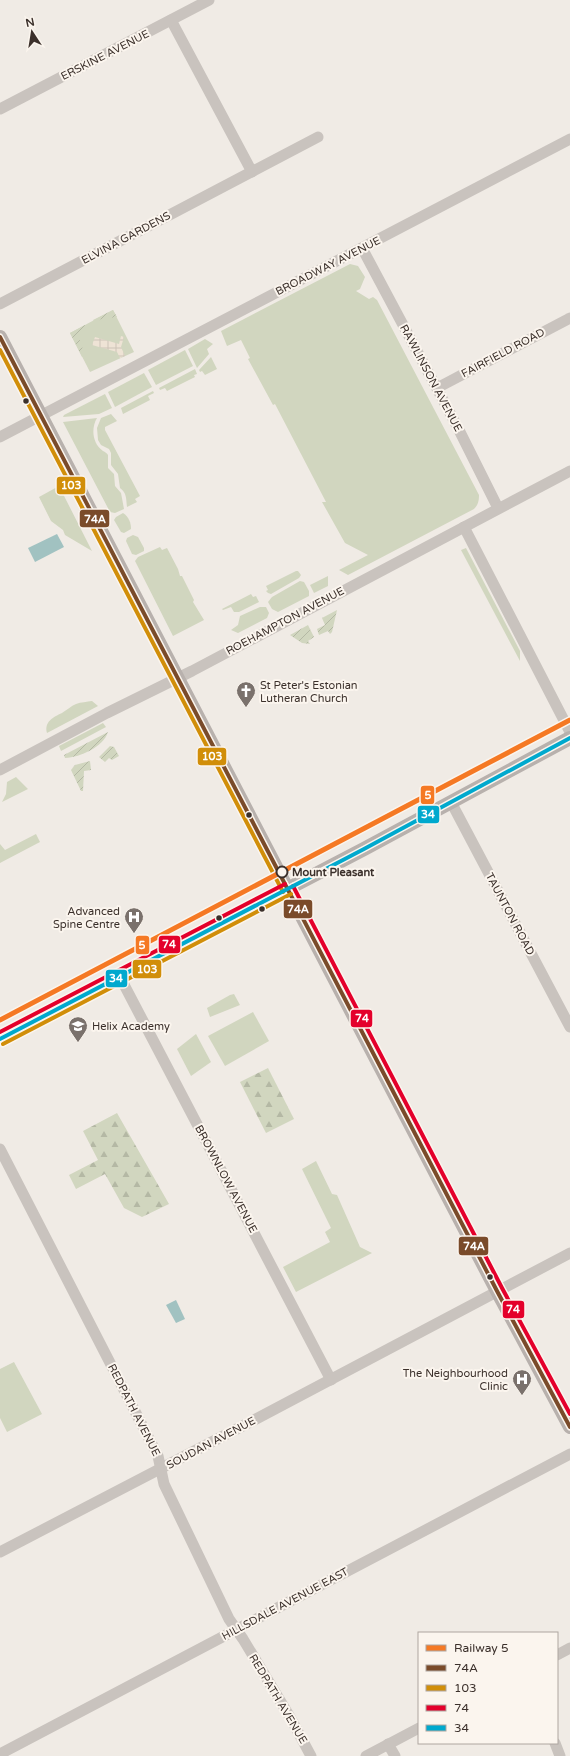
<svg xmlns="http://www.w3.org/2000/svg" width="570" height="1756" font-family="'Varela Round',sans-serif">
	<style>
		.green { fill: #d1d6bf }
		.forest { fill: url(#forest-firs) }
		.garden { fill: url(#garden-furrows) }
		.plaza { fill: url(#plaza-grid) }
		.water { fill: #a1c2c1 }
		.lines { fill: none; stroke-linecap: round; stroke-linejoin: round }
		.minor { stroke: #c9c3be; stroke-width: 11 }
		.major { stroke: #b8b1ad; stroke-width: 14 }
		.bus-1-casing { stroke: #fbf5ee; stroke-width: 7 }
		.bus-2-casing { stroke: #fbf5ee; stroke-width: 7 }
		.bus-3-casing { stroke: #fbf5ee; stroke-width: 7 }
		.bus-4-casing { stroke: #fbf5ee; stroke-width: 7 }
		.bus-1 { stroke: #7a4b2a; stroke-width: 4 }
		.bus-2 { stroke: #d18e09; stroke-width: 4 }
		.bus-3 { stroke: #e4002b; stroke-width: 4 }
		.bus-4 { stroke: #00a9ce; stroke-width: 4 }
		.rail-1-casing { stroke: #fbf5ee; stroke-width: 8 }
		.rail-1 { stroke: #f57924; stroke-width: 5 }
		.bus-dot { fill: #3b302b; stroke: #fbf5ee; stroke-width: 1.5 }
		.stop-dot { fill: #fbf5ee; stroke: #3b302b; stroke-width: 2 }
		.labels { text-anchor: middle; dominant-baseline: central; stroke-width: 4; stroke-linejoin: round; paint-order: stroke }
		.street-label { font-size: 11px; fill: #3b302b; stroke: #fbf5ee }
		.poi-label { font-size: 11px; fill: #3b302b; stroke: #fbf5ee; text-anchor: start }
		.stop-label { font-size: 11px; font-weight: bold; fill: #3b302b; stroke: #fbf5ee; text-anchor: start }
		.line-badge { stroke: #fbf5ee; stroke-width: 1.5 }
		.badge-label { font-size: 11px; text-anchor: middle; font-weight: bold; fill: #fff }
	</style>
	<defs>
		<pattern id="forest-firs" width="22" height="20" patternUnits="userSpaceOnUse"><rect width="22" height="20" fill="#d1d6bf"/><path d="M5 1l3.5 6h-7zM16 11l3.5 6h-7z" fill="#b4b8a4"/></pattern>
		<pattern id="garden-furrows" width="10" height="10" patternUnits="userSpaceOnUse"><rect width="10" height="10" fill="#d1d6bf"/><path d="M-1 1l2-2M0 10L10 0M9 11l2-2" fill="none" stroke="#b4b8a4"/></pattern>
		<pattern id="plaza-grid" width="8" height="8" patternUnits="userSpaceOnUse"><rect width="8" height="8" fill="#eee3d5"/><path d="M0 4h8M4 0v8" fill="none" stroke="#cdc3b7"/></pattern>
	</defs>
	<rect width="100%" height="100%" fill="#f0ebe5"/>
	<g class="green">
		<path d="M350,264L358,266L365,277L360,289L356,291L369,299L373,297L377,300L479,495C479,501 478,505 474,509L348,575L339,570L368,555L345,543L322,502H326L275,404L273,405L248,359L250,358L241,340L227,346L221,331Z"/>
		<polygon points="113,310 134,352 90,372 70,333"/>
		<polygon points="205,339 213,344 207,349 209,354 197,368 188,349"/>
		<polygon points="185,350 193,366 156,385 148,370"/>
		<polygon points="211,357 217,369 205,375 202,371 200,372 199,370"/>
		<polygon points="195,369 197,374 194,375 195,377 167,391 165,388 160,390 159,388"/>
		<polygon points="144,373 152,387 115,407 108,392"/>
		<polygon points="153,391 154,393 148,396 150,400 123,414 121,408"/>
		<polygon points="105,394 112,408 99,414 63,417 64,415"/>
		<path d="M111,414L117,421L105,427V430L140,496L135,499L137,502L127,507C126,499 127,493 120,488L118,474L111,465V453L109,449L101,445L98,440L97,428L101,418Z"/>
		<path d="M97,418C91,428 92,443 103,451C105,452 107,453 108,455V468L114,474L115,486L121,493L124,509L115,513L110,512L63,422Z"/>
		<polygon points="59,486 92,551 65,535 63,530 51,521 39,497"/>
		<path d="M123,513C129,517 131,523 131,529L124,533L121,532L114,520L116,517Z"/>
		<polygon points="133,535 138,537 144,548 144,551 136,555 132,554 126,541 127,538"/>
		<polygon points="160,547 162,550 167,548 178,569 180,576 182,576 194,600 193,602 204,620 173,636 135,561 138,557"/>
		<polygon points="466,548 520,651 520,661 461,550"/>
		<polygon points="296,571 298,571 301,575 299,578 271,594 268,593 266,591 268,590 266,586"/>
		<polygon points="328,576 328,586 314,593 310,585"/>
		<polygon points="300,581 304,582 309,591 309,596 278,612 272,609 268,602 272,597"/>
		<polygon points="251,594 253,597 256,596 259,602 239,612 234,612 231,607 223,610 222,609"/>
		<polygon points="260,607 266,607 269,613 267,618 238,633 231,630 238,625 240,616"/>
		<path d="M92,701L98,706L47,733C44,722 53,717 62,713C67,710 71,706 76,704C81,702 87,702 92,701Z"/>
		<polygon points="103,723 106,727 61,751 59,746"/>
		<polygon points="16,777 28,789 2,802 6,794 7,782"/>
		<polygon points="36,834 40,842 0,863 0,844 5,850"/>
		<polygon points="234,994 240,1005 210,1017 207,1008 230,995"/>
		<polygon points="253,1012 269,1041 225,1066 208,1036"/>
		<polygon points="196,1034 211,1062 191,1076 177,1049"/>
		<polygon points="316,1161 332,1194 337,1195 360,1247 372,1253 296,1292 283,1267 330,1242 325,1232 331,1228 302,1169"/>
		<polygon points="14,1362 42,1414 7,1432 0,1418 0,1369"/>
	</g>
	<g class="forest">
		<polygon points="268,1068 294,1119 266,1133 240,1082"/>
		<polygon points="117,1113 169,1204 142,1217 124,1208 105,1174 76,1189 69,1175 98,1160 83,1131"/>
	</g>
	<g class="garden">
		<polygon points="113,310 117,317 101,319 95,323 93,320"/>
		<path d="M85,325L86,330C76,339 80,344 86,353L82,357L70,333Z"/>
		<polygon points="337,610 332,632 330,634 328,631 319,635 317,629 325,625 322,618"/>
		<polygon points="308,625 314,637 308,641 310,644 302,643 290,635"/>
		<path d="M108,732C103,747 81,757 65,758L64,755Z"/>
		<polygon points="110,746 114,747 119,756 112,760 109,758 105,762 99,757"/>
		<polygon points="90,761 91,770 84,771 83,791 81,791 71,770 75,765"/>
	</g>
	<polygon class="plaza" points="121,336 124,337 121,347 125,356 120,358 117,352 92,345 95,337 119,344"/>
	<g class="water">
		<polygon points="57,534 64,547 35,562 28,548"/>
		<polygon points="176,1300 185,1319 176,1323 166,1305"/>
	</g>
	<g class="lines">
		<g class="minor">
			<polyline points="171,20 252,172"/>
			<polyline points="0,109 209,0"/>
			<polyline points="362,248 458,428 498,508"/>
			<polyline points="0,304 318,137"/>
			<polyline points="437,388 570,318"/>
			<polyline points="0,437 570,139"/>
			<polyline points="464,527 570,732"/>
			<polyline points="0,770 107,713 192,671 570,471"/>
			<polyline points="451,802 570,1027"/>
			<polyline points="120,977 331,1380"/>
			<polyline points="0,1149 158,1456 164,1484 229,1619 243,1639 290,1717 311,1756"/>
			<polyline points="0,1552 256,1419 570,1253"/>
			<polyline points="557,1655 570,1648"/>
			<polyline points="555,1743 560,1756"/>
			<polyline points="388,1744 395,1756"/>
			<polyline points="0,1754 570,1454"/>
			<polyline points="366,1756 419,1728"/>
		</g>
		<g class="major">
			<polyline points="0,337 497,1291 570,1427"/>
			<polyline points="0,1039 364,849 570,738"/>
		</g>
		<g class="bus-1-casing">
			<polyline id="bus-1" points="0,337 497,1291 570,1427"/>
		</g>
		<g class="bus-2-casing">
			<g id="bus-2">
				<polyline points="0,350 283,892"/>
				<polyline points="3,1044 291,894"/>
			</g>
		</g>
		<g class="bus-3-casing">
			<g id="bus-3">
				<polyline points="293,886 502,1288 570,1414"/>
				<polyline points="0,1032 285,884"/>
			</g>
		</g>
		<g class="bus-4-casing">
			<polyline id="bus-4" points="0,1039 364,849 570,738"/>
		</g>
		<use href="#bus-1" class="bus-1"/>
		<use href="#bus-2" class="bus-2"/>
		<use href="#bus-3" class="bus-3"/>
		<use href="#bus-4" class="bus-4"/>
		<g class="rail-1-casing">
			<polyline id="rail-1" points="0,1020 570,720"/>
		</g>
		<use href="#rail-1" class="rail-1"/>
	</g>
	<defs>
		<g id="church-pin" transform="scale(1)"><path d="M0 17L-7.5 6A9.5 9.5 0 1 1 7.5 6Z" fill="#7a716c" stroke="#fbf5ee"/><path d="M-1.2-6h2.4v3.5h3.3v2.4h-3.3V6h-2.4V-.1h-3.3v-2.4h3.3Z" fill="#fff"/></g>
		<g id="hospital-pin" transform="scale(1)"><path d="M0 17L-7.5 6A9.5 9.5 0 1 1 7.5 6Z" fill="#7a716c" stroke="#fbf5ee"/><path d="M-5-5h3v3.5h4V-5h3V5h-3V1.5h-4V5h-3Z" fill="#fff"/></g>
		<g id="university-pin" transform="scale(1)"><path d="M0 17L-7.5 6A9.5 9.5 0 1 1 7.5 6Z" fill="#7a716c" stroke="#fbf5ee"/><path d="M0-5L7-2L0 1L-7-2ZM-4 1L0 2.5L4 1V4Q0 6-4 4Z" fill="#fff"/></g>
	</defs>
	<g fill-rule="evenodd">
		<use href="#church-pin" x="246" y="691"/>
		<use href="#hospital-pin" x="134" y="917"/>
		<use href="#university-pin" x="78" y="1026"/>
		<use href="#hospital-pin" x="522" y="1379"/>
	</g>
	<g class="bus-dot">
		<circle cx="26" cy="401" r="3.5"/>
		<circle cx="249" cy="815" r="3.5"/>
		<circle cx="262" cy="909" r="3.5"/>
		<circle cx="219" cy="918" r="3.5"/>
		<circle cx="490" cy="1277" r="3.5"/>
	</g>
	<circle class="stop-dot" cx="282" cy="872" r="5.5"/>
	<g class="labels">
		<g class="street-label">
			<text transform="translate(105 55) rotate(-27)">ERSKINE AVENUE</text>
			<text transform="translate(126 238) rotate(-28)">ELVINA GARDENS</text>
			<text transform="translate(328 266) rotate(-27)">BROADWAY AVENUE</text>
			<text transform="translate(503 353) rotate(-28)">FAIRFIELD ROAD</text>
			<text transform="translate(431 378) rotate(62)">RAWLINSON AVENUE</text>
			<text transform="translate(285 621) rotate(-28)">ROEHAMPTON AVENUE</text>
			<text transform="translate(510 914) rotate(62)">TAUNTON ROAD</text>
			<text transform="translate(226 1179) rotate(62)">BROWNLOW AVENUE</text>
			<text transform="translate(134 1410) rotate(63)">REDPATH AVENUE</text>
			<text transform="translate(211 1443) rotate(-28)">SOUDAN AVENUE</text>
			<text transform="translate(285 1604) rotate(-28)">HILLSDALE AVENUE EAST</text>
			<text transform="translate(278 1699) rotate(59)">REDPATH AVENUE</text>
		</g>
		<g class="poi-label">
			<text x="260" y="685">St Peter's Estonian<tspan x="260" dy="13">Lutheran Church</tspan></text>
			<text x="120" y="911" text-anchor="end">Advanced<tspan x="120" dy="13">Spine Centre</tspan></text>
			<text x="92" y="1026">Helix Academy</text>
			<text x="508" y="1373" text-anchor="end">The Neighbourhood<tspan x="508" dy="13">Clinic</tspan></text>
		</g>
		<g class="stop-label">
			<text x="292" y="872">Mount Pleasant</text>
		</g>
	</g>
	<g class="line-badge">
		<rect x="56" y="476" width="30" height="19" rx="4" fill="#d18e09"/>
		<rect x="79" y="509" width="31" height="19" rx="4" fill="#7a4b2a"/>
		<rect x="197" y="747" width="30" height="19" rx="4" fill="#d18e09"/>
		<rect x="420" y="785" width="15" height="20" rx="4" fill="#f57924"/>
		<rect x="417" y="805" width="23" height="19" rx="4" fill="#00a9ce"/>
		<rect x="283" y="899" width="30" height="20" rx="4" fill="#7a4b2a"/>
		<rect x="158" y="935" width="23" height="19" rx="4" fill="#e4002b"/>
		<rect x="135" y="935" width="15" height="20" rx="4" fill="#f57924"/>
		<rect x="132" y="959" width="30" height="20" rx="4" fill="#d18e09"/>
		<rect x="105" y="969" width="23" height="19" rx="4" fill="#00a9ce"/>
		<rect x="350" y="1009" width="23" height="19" rx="4" fill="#e4002b"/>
		<rect x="458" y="1236" width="31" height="20" rx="4" fill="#7a4b2a"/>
		<rect x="502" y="1300" width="23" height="19" rx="4" fill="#e4002b"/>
	</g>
	<g class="badge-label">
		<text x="71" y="489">103</text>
		<text x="95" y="523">74A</text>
		<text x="212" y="760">103</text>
		<text x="428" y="799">5</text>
		<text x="428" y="818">34</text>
		<text x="298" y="913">74A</text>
		<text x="169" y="948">74</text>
		<text x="142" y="949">5</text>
		<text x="147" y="973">103</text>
		<text x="116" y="982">34</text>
		<text x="362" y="1022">74</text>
		<text x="474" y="1250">74A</text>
		<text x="513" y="1313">74</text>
	</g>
	<rect x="418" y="1632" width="140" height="112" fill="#fbf5ee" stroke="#aea6a0"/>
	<rect x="426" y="1645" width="20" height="6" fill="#f57924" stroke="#aea6a0"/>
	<text x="454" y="1652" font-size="12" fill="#3b302b">Railway 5</text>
	<rect x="426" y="1665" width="20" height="6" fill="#7a4b2a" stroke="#aea6a0"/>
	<text x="454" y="1672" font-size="12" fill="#3b302b">74A</text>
	<rect x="426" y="1685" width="20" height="6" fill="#d18e09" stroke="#aea6a0"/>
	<text x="454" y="1692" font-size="12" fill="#3b302b">103</text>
	<rect x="426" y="1705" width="20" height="6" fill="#e4002b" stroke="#aea6a0"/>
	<text x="454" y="1712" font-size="12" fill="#3b302b">74</text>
	<rect x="426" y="1725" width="20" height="6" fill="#00a9ce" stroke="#aea6a0"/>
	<text x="454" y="1732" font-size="12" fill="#3b302b">34</text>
	<g transform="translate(32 32) rotate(348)" stroke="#fbf5ee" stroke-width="3" paint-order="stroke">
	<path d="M0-3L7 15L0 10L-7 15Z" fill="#3b302b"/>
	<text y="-6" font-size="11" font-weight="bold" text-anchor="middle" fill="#3b302b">N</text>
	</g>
</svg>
